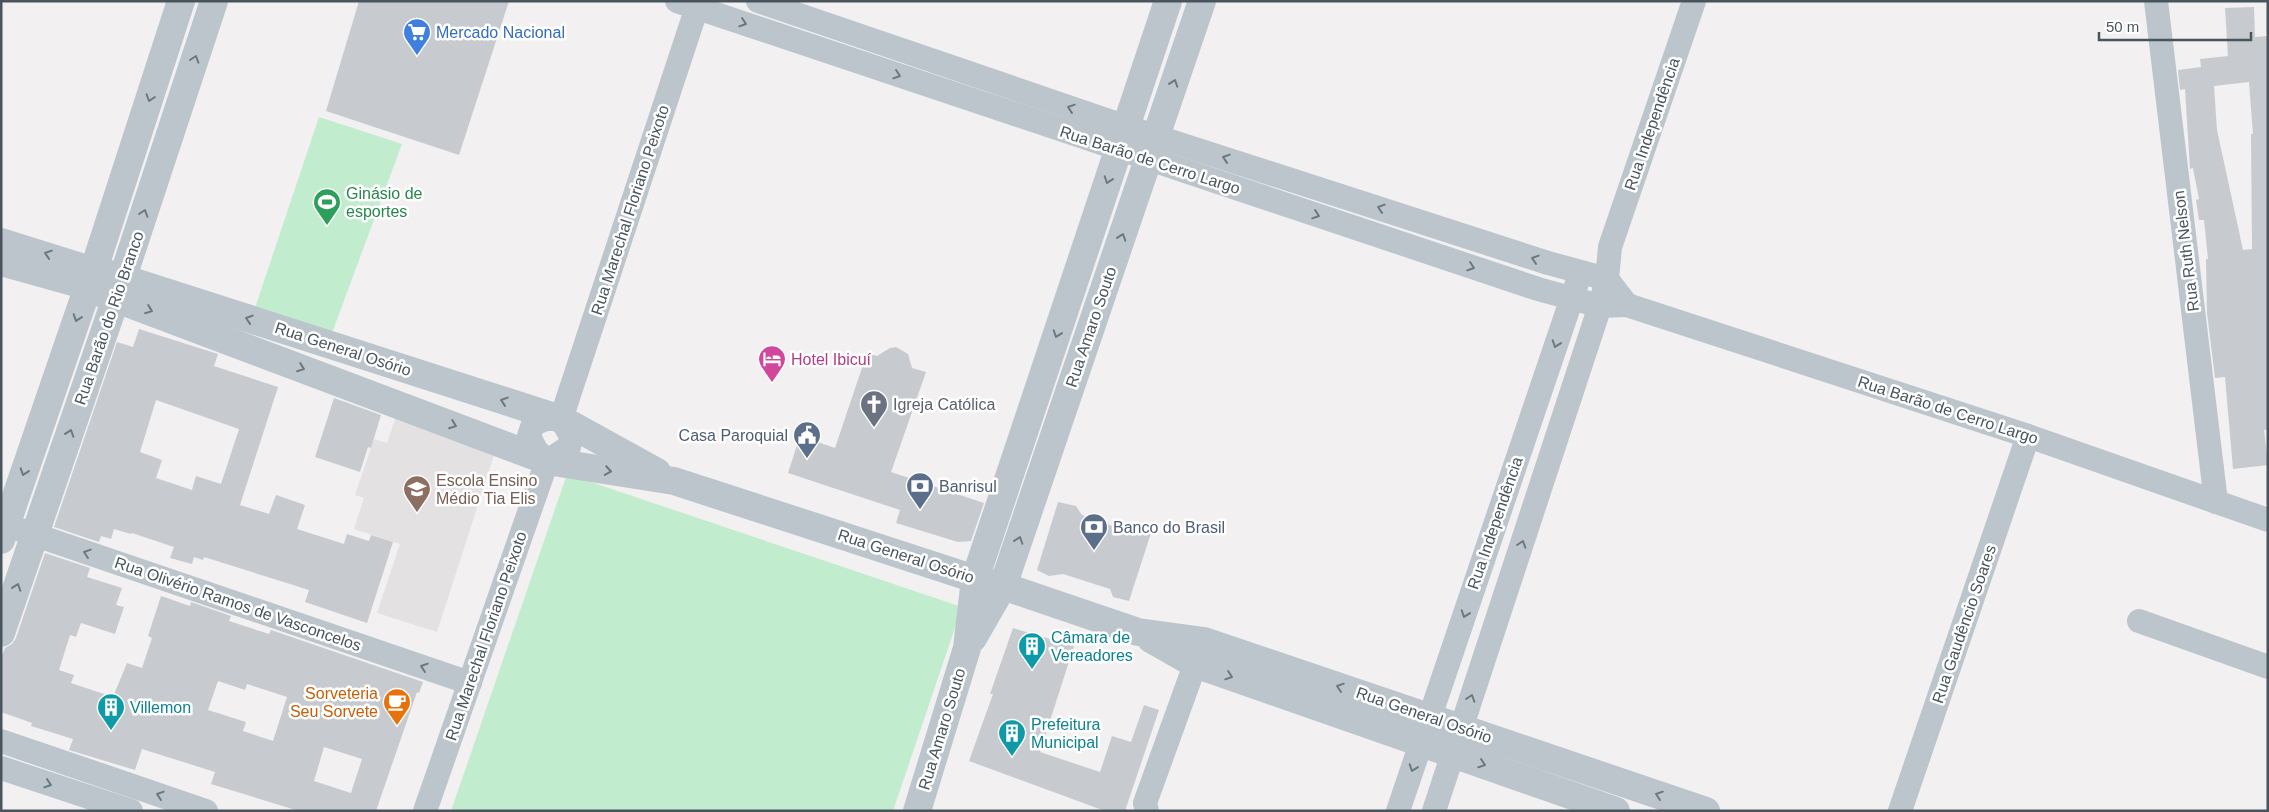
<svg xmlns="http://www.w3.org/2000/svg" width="2269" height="812" font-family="Arial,sans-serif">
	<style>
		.education { fill: #e3e1e1 }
		.green { fill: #c1edce }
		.building { fill: #c7cbcf; fill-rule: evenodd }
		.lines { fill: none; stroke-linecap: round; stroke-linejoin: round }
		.minor { stroke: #bcc5cc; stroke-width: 24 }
		.tertiary { stroke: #bcc5cc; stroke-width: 28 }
		.oneway { stroke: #6c777e }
		.labels { text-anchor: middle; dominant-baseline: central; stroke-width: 5; stroke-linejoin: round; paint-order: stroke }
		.shop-label { font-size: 16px; fill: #366cbe; stroke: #fff; text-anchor: start }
		.street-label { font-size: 16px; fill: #49555c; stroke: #fff }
		.leisure-label { font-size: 16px; fill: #27864d; stroke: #fff; text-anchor: start }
		.hotel-label { font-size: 16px; fill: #b23c85; stroke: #fff; text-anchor: start }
		.worship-label { font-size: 16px; fill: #5b616d; stroke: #fff; text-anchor: start }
		.service-label { font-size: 16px; fill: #4e5e75; stroke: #fff; text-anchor: start }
		.education-label { font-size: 16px; fill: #785e54; stroke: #fff; text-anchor: start }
		.culture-label { font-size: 16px; fill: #0d838f; stroke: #fff; text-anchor: start }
		.food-label { font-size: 16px; fill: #c56008; stroke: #fff; text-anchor: end }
	</style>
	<rect width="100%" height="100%" fill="#f2f0f0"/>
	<polygon class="education" points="395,419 495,452 437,632 377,613 400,544 354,529 364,498 355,495 374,439 387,443"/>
	<g class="green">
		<polygon points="319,117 402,144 332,333 255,308"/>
		<polygon points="567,474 962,607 893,811 451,811"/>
	</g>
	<g class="building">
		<polygon points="359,1 509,1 459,155 326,111"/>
		<path d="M2254,7L2255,37L2268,36V429L2264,430L2268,465L2233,469L2225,377L2215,378L2207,313L2206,259H2208L2204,220H2199L2196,200L2199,199L2193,168L2190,169L2185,89L2180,90L2178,70L2201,67L2200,59L2228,56L2225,8ZM2249,82L2253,134H2251L2252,249L2243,250L2217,130L2214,86Z"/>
		<path d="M139,329L218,354L214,366L278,387L240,505L269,514L276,495L305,505L297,529L344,544L347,534L369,541L371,535L393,542L367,623L305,602L309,590L204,557L203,560L194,557L192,564L170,558L174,547L132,533L131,534L114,529L111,539L101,536L99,542L54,527L117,342L133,347ZM156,400L239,429L221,484L196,476L192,490L156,478L162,460L140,452Z"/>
		<polygon points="896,347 908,354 912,368 926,372 891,472 984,503 971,541 958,542 896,523 900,510 788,473 800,436 835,448 867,353 877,356 890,348"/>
		<polygon points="334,398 381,415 371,448 368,447 360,472 315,457"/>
		<polygon points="1058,502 1076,506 1082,515 1126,531 1138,528 1151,533 1129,601 1113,597 1110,589 1063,574 1049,576 1037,570"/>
		<path d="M45,553L90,568L87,577L122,588L116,605L124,607L115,634L81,623L76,637L70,635L59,670L74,675L71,683L113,697L127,663L142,668L152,638L148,636L161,596L190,606L191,602L231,616L229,621L269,634L271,630L423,682L419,693L417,692L376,811H299L211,784L215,772L142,749L135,770L69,750L73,739L31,726L32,723L1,712V658L5,648L12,644L16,638ZM218,681L245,690L247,684L287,697L273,741L243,731L246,722L208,710ZM324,747L362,759L351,793L314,781Z"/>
		<polygon points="1013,628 1074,646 1040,752 1100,772 1112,736 1131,742 1144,705 1159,710 1125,811 1105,811 969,761 993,694 990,694"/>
	</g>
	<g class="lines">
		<g class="minor">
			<polyline points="677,1 1538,289 1600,306 1627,305 2028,436 2268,520"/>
			<polyline points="758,1 1127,127 1548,263 1607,279 1627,305"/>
			<polyline points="2156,1 2216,502"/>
			<polyline points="1,240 94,269"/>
			<polyline points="1,264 87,288"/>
			<polyline points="547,461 536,450 529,436 533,424 546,419 561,419"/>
			<polyline points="6,525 470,683"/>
			<polyline points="2139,621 2268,667"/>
			<polyline points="1,741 206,811"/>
			<polyline points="1,768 131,811"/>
			<polyline points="425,811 547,461 569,447 571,436 561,419 699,1"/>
			<polyline points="1147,811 1145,803 1201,648"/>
			<polyline points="1398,811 1577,283"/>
			<polyline points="1434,811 1600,306 1607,279 1610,247 1694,1"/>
			<polyline points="1900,811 2028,436"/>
		</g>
		<g class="tertiary">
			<polyline points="94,269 561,419 657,472"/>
			<polyline points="87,288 547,461 674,481 975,579 1003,586 1138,632 1204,641 1706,811"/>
			<polyline points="1,540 94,269 181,1"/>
			<polyline points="1,633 116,298 214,1"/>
			<polyline points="973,638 1003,586 1202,1"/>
			<polyline points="1151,639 1195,664 1616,811"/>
			<polyline points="917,811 967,648 975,579 1168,1"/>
		</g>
	</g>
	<defs><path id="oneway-chevron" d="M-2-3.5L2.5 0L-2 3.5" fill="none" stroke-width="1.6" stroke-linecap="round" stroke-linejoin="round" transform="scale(1.25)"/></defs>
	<g class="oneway">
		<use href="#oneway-chevron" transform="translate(743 23) rotate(19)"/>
		<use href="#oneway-chevron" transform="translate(195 59) rotate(-72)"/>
		<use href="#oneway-chevron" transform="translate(897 75) rotate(19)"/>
		<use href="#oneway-chevron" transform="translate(1174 83) rotate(-71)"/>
		<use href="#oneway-chevron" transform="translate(150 98) rotate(108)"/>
		<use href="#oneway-chevron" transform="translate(1071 108) rotate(-161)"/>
		<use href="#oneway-chevron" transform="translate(1226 158) rotate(-162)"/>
		<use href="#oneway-chevron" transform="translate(1108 180) rotate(109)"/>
		<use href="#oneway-chevron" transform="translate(1381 208) rotate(-162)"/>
		<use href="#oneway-chevron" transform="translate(144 213) rotate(-72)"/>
		<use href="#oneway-chevron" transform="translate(1316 215) rotate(19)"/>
		<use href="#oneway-chevron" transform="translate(1122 237) rotate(-71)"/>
		<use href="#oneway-chevron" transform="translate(48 254) rotate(-162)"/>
		<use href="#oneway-chevron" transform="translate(1535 259) rotate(-162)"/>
		<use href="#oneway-chevron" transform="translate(1471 267) rotate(19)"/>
		<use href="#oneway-chevron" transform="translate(149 310) rotate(21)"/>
		<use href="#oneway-chevron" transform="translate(77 318) rotate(109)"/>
		<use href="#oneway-chevron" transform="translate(249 319) rotate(-162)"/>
		<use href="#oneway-chevron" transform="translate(1057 334) rotate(109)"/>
		<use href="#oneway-chevron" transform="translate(1556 344) rotate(109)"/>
		<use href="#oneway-chevron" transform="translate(301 368) rotate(21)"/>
		<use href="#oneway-chevron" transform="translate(504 401) rotate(-162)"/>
		<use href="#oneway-chevron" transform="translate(453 425) rotate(21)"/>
		<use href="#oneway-chevron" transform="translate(70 433) rotate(-71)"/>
		<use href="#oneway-chevron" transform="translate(608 471) rotate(9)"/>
		<use href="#oneway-chevron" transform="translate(24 472) rotate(109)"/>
		<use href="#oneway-chevron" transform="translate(1019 540) rotate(-71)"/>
		<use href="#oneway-chevron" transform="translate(1522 544) rotate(-72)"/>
		<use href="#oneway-chevron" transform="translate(87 553) rotate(-161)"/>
		<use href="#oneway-chevron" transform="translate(17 587) rotate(-71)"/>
		<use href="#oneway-chevron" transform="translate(1465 614) rotate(109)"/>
		<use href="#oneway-chevron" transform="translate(424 667) rotate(-161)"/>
		<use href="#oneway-chevron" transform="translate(1229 676) rotate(19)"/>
		<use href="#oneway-chevron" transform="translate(1340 687) rotate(-161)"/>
		<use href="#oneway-chevron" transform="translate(1471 698) rotate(-72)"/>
		<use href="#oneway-chevron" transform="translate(1482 764) rotate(19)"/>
		<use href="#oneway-chevron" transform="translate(1413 768) rotate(109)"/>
		<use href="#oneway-chevron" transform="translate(48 784) rotate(18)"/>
		<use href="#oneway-chevron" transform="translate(160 795) rotate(-161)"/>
		<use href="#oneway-chevron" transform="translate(1659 795) rotate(-161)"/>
	</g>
	<defs>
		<g id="supermarket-pin" transform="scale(1.4375)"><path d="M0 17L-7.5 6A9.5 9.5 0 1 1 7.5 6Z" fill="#3f7fe0" stroke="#fff"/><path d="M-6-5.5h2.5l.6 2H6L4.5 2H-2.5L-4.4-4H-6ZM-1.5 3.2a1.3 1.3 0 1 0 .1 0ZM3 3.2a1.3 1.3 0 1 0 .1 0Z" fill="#fff"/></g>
		<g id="stadium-pin" transform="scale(1.4375)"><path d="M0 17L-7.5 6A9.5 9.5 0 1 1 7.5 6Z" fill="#2e9e5b" stroke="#fff"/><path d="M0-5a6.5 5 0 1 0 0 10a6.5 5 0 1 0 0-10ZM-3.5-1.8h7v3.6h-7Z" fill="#fff"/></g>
		<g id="hotel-pin" transform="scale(1.4375)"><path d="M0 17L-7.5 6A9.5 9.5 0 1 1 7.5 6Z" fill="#d1479c" stroke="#fff"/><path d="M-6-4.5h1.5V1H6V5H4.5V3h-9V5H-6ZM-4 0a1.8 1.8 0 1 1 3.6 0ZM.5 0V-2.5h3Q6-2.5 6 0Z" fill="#fff"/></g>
		<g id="church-pin" transform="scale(1.4375)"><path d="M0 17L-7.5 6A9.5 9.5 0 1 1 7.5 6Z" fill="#6b7280" stroke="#fff"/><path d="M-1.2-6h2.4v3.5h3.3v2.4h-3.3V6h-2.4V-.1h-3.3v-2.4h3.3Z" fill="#fff"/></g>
		<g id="civic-pin" transform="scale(1.4375)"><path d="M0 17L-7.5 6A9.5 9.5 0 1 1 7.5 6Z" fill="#5c6f8a" stroke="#fff"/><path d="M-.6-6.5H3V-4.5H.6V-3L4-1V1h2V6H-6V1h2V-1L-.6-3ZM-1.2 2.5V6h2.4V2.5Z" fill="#fff"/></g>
		<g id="bank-pin" transform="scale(1.4375)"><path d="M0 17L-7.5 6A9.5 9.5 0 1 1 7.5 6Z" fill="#5c6f8a" stroke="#fff"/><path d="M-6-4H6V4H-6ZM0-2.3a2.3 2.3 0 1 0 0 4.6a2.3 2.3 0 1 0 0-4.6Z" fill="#fff"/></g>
		<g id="university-pin" transform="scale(1.4375)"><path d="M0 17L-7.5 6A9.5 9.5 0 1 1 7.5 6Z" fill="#8d6e63" stroke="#fff"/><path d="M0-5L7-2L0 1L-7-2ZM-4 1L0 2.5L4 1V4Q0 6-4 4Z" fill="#fff"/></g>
		<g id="building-pin" transform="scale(1.4375)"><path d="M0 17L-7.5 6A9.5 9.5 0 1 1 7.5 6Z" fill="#0f9aa8" stroke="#fff"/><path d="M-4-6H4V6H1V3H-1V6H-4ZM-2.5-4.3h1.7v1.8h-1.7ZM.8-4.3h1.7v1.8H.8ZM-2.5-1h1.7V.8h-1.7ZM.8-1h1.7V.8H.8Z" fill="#fff"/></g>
		<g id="cafe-pin" transform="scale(1.4375)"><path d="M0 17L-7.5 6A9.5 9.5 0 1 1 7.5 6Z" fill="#e8710a" stroke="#fff"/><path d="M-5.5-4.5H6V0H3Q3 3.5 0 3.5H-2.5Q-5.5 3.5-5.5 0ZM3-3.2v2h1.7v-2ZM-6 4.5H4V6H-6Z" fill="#fff"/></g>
	</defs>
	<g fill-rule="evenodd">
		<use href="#supermarket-pin" x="417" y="32"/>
		<use href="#stadium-pin" x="327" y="202"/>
		<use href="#hotel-pin" x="772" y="359"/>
		<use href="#church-pin" x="874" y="404"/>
		<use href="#civic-pin" x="807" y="435"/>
		<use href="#bank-pin" x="920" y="486"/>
		<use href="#university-pin" x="417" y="489"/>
		<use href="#bank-pin" x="1094" y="527"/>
		<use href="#building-pin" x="1032" y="646"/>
		<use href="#cafe-pin" x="397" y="702"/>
		<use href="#building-pin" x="111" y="707"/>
		<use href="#building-pin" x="1012" y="733"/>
	</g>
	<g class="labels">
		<g class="shop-label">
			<text x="436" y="32">Mercado Nacional</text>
		</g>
		<g class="street-label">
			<text transform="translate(1652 124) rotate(-71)">Rua Independência</text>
			<text transform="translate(1150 160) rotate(18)">Rua Barão de Cerro Largo</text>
			<text transform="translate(630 210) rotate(-72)">Rua Marechal Floriano Peixoto</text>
			<text transform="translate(2186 251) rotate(-97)">Rua Ruth Nelson</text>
			<text transform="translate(109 318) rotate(-71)">Rua Barão do Rio Branco</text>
			<text transform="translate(1091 327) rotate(-71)">Rua Amaro Souto</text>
			<text transform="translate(343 349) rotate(18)">Rua General Osório</text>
			<text transform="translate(1948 410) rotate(18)">Rua Barão de Cerro Largo</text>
			<text transform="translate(1495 523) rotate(-71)">Rua Independência</text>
			<text transform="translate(906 556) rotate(18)">Rua General Osório</text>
			<text transform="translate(238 604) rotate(19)">Rua Olivério Ramos de Vasconcelos</text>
			<text transform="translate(1964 624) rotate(-71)">Rua Gaudêncio Soares</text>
			<text transform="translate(486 636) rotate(-71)">Rua Marechal Floriano Peixoto</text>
			<text transform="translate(1424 715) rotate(19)">Rua General Osório</text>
			<text transform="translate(942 729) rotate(-73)">Rua Amaro Souto</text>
		</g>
		<g class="leisure-label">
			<text x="346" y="193">Ginásio de<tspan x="346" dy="18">esportes</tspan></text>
		</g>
		<g class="hotel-label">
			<text x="791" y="359">Hotel Ibicuí</text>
		</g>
		<g class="worship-label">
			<text x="893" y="404">Igreja Católica</text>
		</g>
		<g class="service-label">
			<text x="788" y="435" text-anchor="end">Casa Paroquial</text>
			<text x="939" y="486">Banrisul</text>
			<text x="1113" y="527">Banco do Brasil</text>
		</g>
		<g class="education-label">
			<text x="436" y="480">Escola Ensino<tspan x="436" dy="18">Médio Tia Elis</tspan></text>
		</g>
		<g class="culture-label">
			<text x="1051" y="637">Câmara de<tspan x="1051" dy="18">Vereadores</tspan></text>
			<text x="130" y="707">Villemon</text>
			<text x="1031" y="724">Prefeitura<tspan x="1031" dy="18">Municipal</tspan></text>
		</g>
		<g class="food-label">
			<text x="378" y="693">Sorveteria<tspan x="378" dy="18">Seu Sorvete</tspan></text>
		</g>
	</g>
	<rect width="2269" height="812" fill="none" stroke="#49555c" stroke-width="5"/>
	<path d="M2099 32v8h152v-8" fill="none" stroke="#49555c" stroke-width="2.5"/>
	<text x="2106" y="32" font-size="15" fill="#49555c" stroke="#ffffff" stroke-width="4" paint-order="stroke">50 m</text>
</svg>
